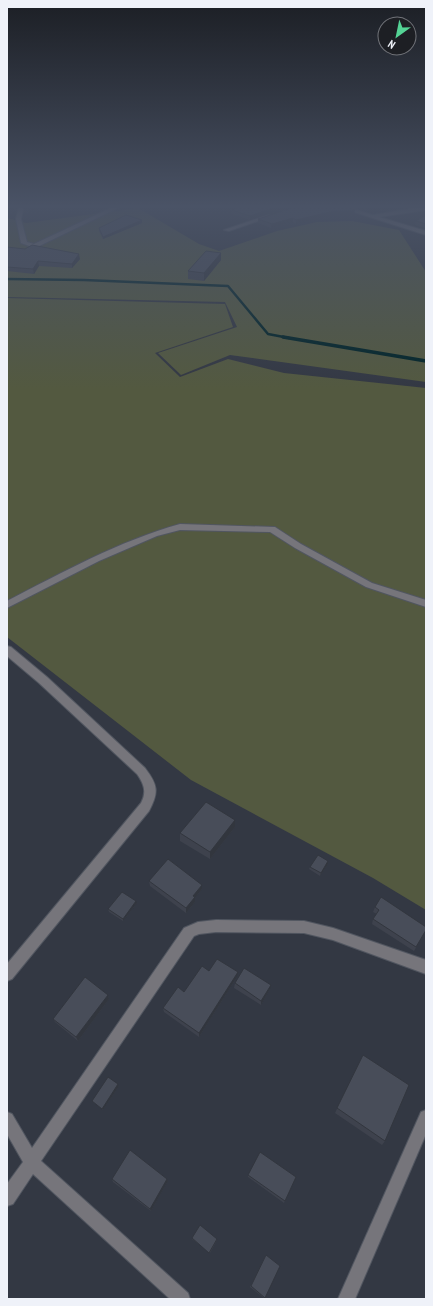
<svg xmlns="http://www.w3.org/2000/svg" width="433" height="1306" font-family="'PT Sans Narrow',sans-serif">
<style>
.green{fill:#535940}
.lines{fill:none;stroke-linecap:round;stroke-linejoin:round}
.stream-far1{stroke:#002428;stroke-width:2.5}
.stream{stroke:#002428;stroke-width:3.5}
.minor-casing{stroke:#515660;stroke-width:2}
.minor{fill:#76757b;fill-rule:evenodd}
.wall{fill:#3e424d}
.shaded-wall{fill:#32363e}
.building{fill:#484d59;stroke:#32363e}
</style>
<rect width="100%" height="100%" fill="#333843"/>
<g class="green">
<polygon points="138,208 199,244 219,251 277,231 317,222 352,221 399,230 426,272 426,382 230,355 181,375 158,353 237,327 225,302 7,297 7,218 26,223"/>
<polygon points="7,298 225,304 233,327 155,353 180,377 228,359 284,373 426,388 426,910 373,878 191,780 7,637"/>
</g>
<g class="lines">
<polyline class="stream-far1" points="7,279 84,280 228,286 268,334 289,338"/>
<polyline class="stream" points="283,337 426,361"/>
<defs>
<g id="minor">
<polygon points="19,206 24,206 21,219 27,242 34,244 115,206 122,206 35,248 21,243 16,219"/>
<polygon points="335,206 344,206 373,215 426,206 426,210 379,217 426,231 426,235"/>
<polygon points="268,215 273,216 229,231 224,230"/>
<path d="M180,524L275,527L301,544L372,583L426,600V607L366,587L295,548L270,532L180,530L157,536L99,561L7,608V601C63,572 119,541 180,524Z"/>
<path d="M7,646L11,647L47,677L145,768C158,785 159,792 149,811L12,979L7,981V964L141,803C147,792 144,784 137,774L39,683L7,656Z"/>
<polygon points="216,920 304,921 333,928 426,960 426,974 333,940 304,933 216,932 199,934 194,936 41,1161 188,1293 190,1299 170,1299 33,1174 13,1204 7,1206 7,1184 23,1162 7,1134 7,1112 12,1114 32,1148 184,928 198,922"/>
<polygon points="426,1110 426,1134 355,1299 338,1299 421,1112"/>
</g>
</defs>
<use href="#minor" class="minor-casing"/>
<use href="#minor" class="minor"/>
</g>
<g class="wall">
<polygon points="7,206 18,206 17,210 7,208"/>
<polygon points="24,206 42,206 29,213 24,212"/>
<polygon points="239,206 292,206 250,220 232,214 232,210"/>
<polygon points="350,206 376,206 377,207 377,211 368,212"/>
<polygon points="354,214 329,216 296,224 293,222 271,228 258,223 258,219"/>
<polygon points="426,215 426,228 415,225 416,221"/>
<polygon points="142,220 142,223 103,239 99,231 99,228"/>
<polygon points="7,247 80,259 72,268 39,266 34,274 7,271"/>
<polygon points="221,253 221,260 204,281 188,279 188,271"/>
<polygon points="235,827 210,859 180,841 180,833"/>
<polygon points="328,861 328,864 320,876 309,869 310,867"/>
<polygon points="149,881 202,885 202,889 195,898 195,902 186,913 150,886"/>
<polygon points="137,903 123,921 109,912 108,909"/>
<polygon points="375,907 425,932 414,951 372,924 373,919 377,914 373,912"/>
<polygon points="209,971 237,977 199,1037 164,1012 163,1008"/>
<polygon points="235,983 270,989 261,1005 234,988"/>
<polygon points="108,995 109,999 78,1041 55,1022 53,1019"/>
<polygon points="363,1055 385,1141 382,1145 335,1113"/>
<polygon points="118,1084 119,1086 103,1110 93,1102 92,1101"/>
<polygon points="248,1175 296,1177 284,1203 248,1177"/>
<polygon points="112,1179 167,1179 168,1181 151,1211 113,1182"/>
<polygon points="192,1238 217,1240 210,1253 192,1239"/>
<polygon points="266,1255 280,1266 264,1298 250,1287"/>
</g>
<g class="shaded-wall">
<polygon points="33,206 42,206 29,213 28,209"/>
<polygon points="279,206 292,206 250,220 250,216"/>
<polygon points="377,207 377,211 368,212 369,208"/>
<polygon points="355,210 354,214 329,216 296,224 296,220 330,212"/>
<polygon points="293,218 293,222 271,228 272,224"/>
<polygon points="142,220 142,223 103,239 103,237"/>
<polygon points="221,253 221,260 204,281 204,273"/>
<polygon points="79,254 80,259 72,268 72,264"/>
<polygon points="38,261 39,266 34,274 33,269"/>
<polygon points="235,820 235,827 210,859 210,852"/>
<polygon points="328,861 328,864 320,876 321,873"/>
<polygon points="202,885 202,889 195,898 195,902 186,913 186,908 193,896"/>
<polygon points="136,901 137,903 123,921 123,919"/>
<polygon points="238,972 237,977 199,1037 199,1033"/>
<polygon points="271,985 270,989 261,1005 261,1001"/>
<polygon points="108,995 109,999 78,1041 76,1037"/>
<polygon points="118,1084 119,1086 103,1110 102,1109"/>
<polygon points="167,1179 168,1181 151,1211 150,1209"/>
</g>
<g class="building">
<polygon points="24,206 33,206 28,209 23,208"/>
<polygon points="239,206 279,206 250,216 232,210"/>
<polygon points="298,206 345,206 355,210 330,212 296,220 293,218 272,224 258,219"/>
<polygon points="364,206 376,206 377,207 369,208"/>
<polygon points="126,215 142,220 103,237 99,228"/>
<polygon points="426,215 426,224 416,221"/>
<polygon points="32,245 79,254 72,264 38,261 33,269 7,267 7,247 25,249"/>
<polygon points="206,251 221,253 204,273 188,271"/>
<polygon points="206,802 235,820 210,852 180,833"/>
<polygon points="318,855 328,861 321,873 310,867"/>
<polygon points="168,859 202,885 193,896 195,897 186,908 149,881"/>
<polygon points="122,892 136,901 123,919 108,909"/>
<polygon points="381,897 426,927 426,930 416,947 373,919 379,910 375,907"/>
<polygon points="217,959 238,972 199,1033 163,1008 178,987 184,992 202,966 209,971"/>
<polygon points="244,968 271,985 261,1001 235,983"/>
<polygon points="85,977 108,995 76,1037 53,1019"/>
<polygon points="363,1055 409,1085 385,1141 337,1108"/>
<polygon points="108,1077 118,1084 102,1109 92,1101"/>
<polygon points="130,1150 167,1179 150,1209 112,1179"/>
<polygon points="260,1152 296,1177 285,1201 248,1175"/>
<polygon points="200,1225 217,1239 209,1253 192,1238"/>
<polygon points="266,1255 280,1266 265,1298 251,1286"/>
</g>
<linearGradient id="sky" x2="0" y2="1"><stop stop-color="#1c1f25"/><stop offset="0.53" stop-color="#4a5366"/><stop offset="1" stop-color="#4a5366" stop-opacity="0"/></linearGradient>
<rect width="433" height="389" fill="url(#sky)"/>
<rect width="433" height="1306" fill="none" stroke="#eff2f9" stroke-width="16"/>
<g transform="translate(397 36) rotate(213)"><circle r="19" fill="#1d1f24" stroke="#717379"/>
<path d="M0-3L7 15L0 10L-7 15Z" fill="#54d395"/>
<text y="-6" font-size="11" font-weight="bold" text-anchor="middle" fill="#eff2f9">N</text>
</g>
</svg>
